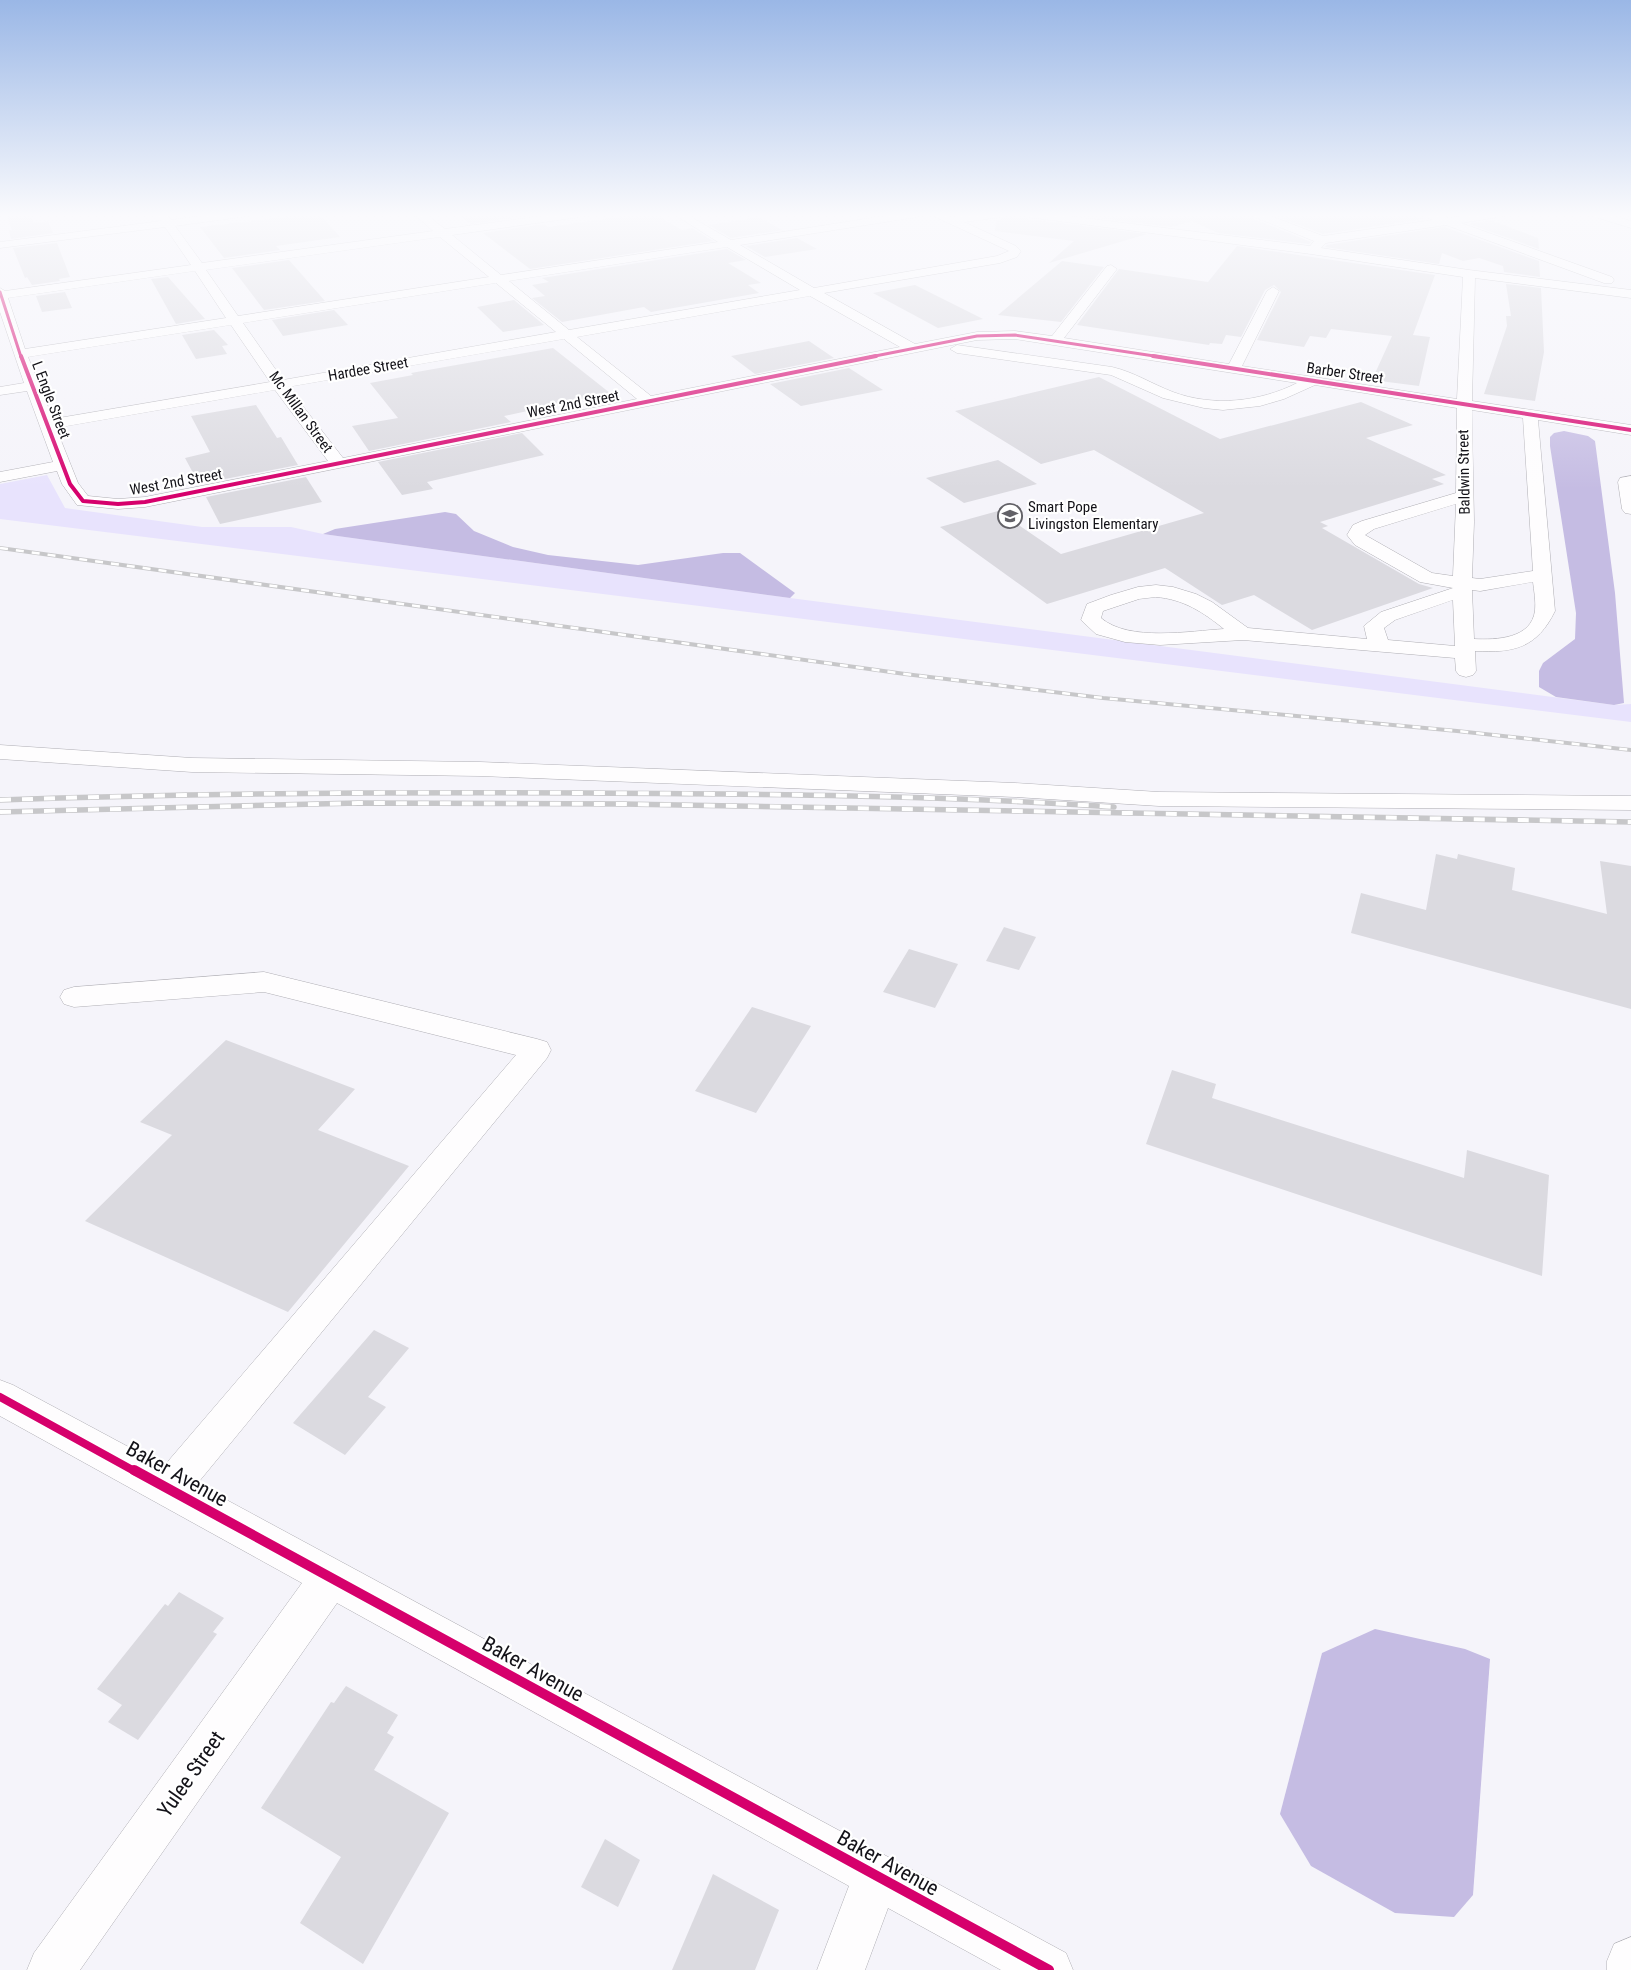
<svg xmlns="http://www.w3.org/2000/svg" width="1631" height="1970" font-family="'Roboto Condensed',sans-serif">
<style>
.green{fill:#e8e3fd}
.water{fill:#c5bce3}
.building{fill:#dbdae0}
.lines{fill:none;stroke-linecap:round;stroke-linejoin:round}
.minor-casing{stroke:#afaeb4;stroke-width:1}
.minor{fill:#fefdfe;fill-rule:evenodd}
.rail-far1-casing{stroke:#c7c7c9;stroke-width:4}
.rail-casing{stroke:#c7c7c9;stroke-width:5.5}
.rail-far1{stroke:#fff;stroke-width:2.5;stroke-dasharray:8;stroke-linecap:butt}
.rail{stroke:#fff;stroke-width:4;stroke-dasharray:11;stroke-linecap:butt}
.cycleway-far3-casing{stroke:#fff;stroke-width:4.5}
.cycleway-far2-casing{stroke:#fff;stroke-width:5.5}
.cycleway-far1-casing{stroke:#fff;stroke-width:11}
.cycleway-casing{stroke:#fff;stroke-width:13}
.cycleway-far3{stroke:#d6006c;stroke-width:3}
.cycleway-far2{stroke:#d6006c;stroke-width:4}
.cycleway-far1{stroke:#d6006c;stroke-width:8}
.cycleway{stroke:#d6006c;stroke-width:10}
.labels{text-anchor:middle;stroke-width:4.5;stroke-linejoin:round;paint-order:stroke}
.far-street-label{font-size:15px;fill:#131218;stroke:#fff}
.far-poi-label{font-size:15px;fill:#131218;stroke:#fff;text-anchor:start}
.near-street-label{font-size:21px;fill:#131218;stroke:#fff}
</style>
<rect width="100%" height="100%" fill="#f5f4fa"/>
<polygon class="green" points="47,475 65,508 202,527 291,527 323,534 790,598 1614,705 1631,704 1631,722 0,519 0,484"/>
<g class="water">
<polygon points="1564,431 1588,436 1595,441 1615,593 1624,703 1614,705 1556,697 1539,687 1539,671 1543,663 1575,639 1576,613 1550,446 1550,437 1554,433"/>
<polygon points="445,512 456,514 474,531 513,547 548,555 638,565 723,553 740,553 795,593 790,598 323,534 335,529"/>
<polygon points="1375,1629 1465,1649 1490,1659 1473,1895 1454,1917 1395,1913 1311,1866 1280,1814 1322,1653"/>
</g>
<g class="building">
<polygon points="11,213 29,213 34,223 48,221 53,233 11,239 9,230 12,230 6,215"/>
<polygon points="319,213 340,237 276,246 280,250 224,258 200,227"/>
<polygon points="456,213 530,213 533,215 471,224"/>
<polygon points="647,213 653,213 682,230 692,228 713,241 530,269 483,233 545,224 548,227"/>
<polygon points="1057,213 1247,213 1249,217 1311,242 1309,244 1218,233 1192,221 1172,227"/>
<polygon points="1268,213 1406,213 1424,219 1323,234"/>
<polygon points="1015,216 1020,218 1147,234 1049,263 1074,241 995,231 996,220"/>
<polygon points="759,217 782,230 731,238 709,225"/>
<polygon points="1491,220 1538,238 1539,249 1469,224"/>
<polygon points="1444,227 1539,261 1540,277 1504,272 1503,266 1479,258 1463,261 1442,253 1439,264 1325,247 1327,245"/>
<polygon points="797,238 817,249 765,257 746,246"/>
<polygon points="57,243 70,277 59,279 60,281 32,285 27,277 25,278 13,248"/>
<polygon points="1237,246 1435,275 1413,335 1430,337 1419,386 1372,380 1392,336 1331,329 1326,338 1310,336 1304,347 1257,340 1281,292 1274,285 1265,290 1241,337 1226,335 1222,344 1210,343 1209,345 1077,325 1119,269 1208,282"/>
<polygon points="727,249 746,260 728,263 761,283 748,285 759,293 651,312 644,307 562,322 532,298 545,296 532,285 549,282 542,278"/>
<polygon points="289,260 325,301 264,310 232,268"/>
<polygon points="1062,261 1104,267 1061,322 998,315"/>
<polygon points="168,277 205,319 176,324 151,279"/>
<polygon points="1506,284 1541,288 1544,352 1535,401 1484,394 1507,326 1506,316 1511,316"/>
<polygon points="915,285 983,319 938,328 873,293"/>
<polygon points="65,292 72,308 42,312 36,296"/>
<polygon points="514,300 544,325 503,332 477,307"/>
<polygon points="334,310 348,325 283,336 272,320"/>
<polygon points="214,330 228,345 222,346 227,354 196,359 182,335"/>
<polygon points="809,341 834,358 755,374 731,356"/>
<polygon points="553,348 610,393 504,416 511,422 369,451 352,426 398,418 370,383 413,375 411,373"/>
<polygon points="849,368 883,390 801,406 770,384"/>
<polygon points="1099,377 1220,439 1361,402 1413,425 1366,438 1446,475 1432,479 1444,484 1320,522 1328,526 1322,528 1419,584 1433,588 1312,630 1254,595 1222,605 1165,568 1047,604 940,527 998,511 1061,554 1204,513 1094,450 1041,464 955,411"/>
<polygon points="256,405 277,438 281,437 298,465 199,484 185,458 210,452 191,416"/>
<polygon points="522,433 544,455 427,482 433,489 402,495 378,462"/>
<polygon points="998,460 1037,484 964,503 926,478"/>
<polygon points="306,477 322,502 220,524 206,497"/>
<polygon points="1436,854 1457,859 1458,854 1515,868 1512,890 1607,914 1600,861 1631,866 1631,1009 1351,933 1361,893 1426,910"/>
<polygon points="1004,927 1036,937 1019,970 986,961"/>
<polygon points="909,949 958,964 935,1008 883,992"/>
<polygon points="752,1007 811,1026 756,1113 695,1091"/>
<polygon points="226,1040 355,1089 318,1130 409,1166 288,1312 85,1221 172,1135 140,1122"/>
<polygon points="1172,1070 1216,1084 1212,1098 1464,1178 1467,1150 1549,1175 1542,1276 1146,1144"/>
<polygon points="374,1330 409,1348 368,1397 386,1407 345,1455 293,1423"/>
<polygon points="179,1592 224,1618 213,1632 217,1634 138,1740 108,1722 122,1705 97,1689 165,1604 168,1606"/>
<polygon points="346,1686 398,1715 387,1733 394,1737 374,1770 449,1813 363,1964 300,1923 341,1857 261,1808 331,1702 334,1703"/>
<polygon points="605,1839 640,1860 618,1907 581,1887"/>
<polygon points="713,1874 779,1910 755,1970 672,1970"/>
</g>
<g class="lines">
<defs>
<g id="minor">
<path d="M156,213H166L171,220L224,213H253L248,216L175,226L202,263L433,231L413,213H424L445,229L565,213H592L587,216L452,235L501,275L718,242L672,213H684L731,240L903,213H928L923,216L740,245L814,288L997,256L1009,251L931,215L930,213H943L952,217L985,213H1044L1310,246L1314,241L1250,215L1249,213H1263L1323,236L1433,220L1420,215L1419,213H1434L1448,218L1484,213H1510L1505,216L1461,223L1612,277L1614,280L1612,283H1604L1446,225L1326,243L1321,248L1469,270L1631,290V298L1475,278L1472,401L1631,425V435L1538,420L1555,611C1537,648 1514,653 1475,651L1476,671L1473,675L1466,677L1459,675L1456,671L1455,658L1243,640L1160,645L1125,642L1096,634L1081,620L1087,604L1111,595L1138,587L1156,585L1173,587L1196,594L1212,602L1248,628L1367,639L1364,626L1381,612L1453,588L1420,582L1355,545L1347,535L1353,525L1362,521L1456,493L1457,408L1315,385L1284,399L1260,406L1223,410L1204,408L1163,398L1111,375L957,353L950,349L957,345L1112,367C1134,372 1152,384 1173,392C1213,407 1260,402 1297,383L1015,339L977,340L145,507L118,509L77,505L62,484L57,471L0,482V472L53,462L27,391L0,395V387L24,383L0,312V288L5,291L191,265L165,227L0,248V242L161,221ZM1015,214L1020,216L1311,254L1463,277L1457,399L1242,366L1279,291L1273,287L1267,291L1229,364L1064,338L1117,269L1111,265L1107,266L1052,336L1015,331L977,332L915,344L824,293L1000,263L1017,257L1021,251L1016,246L964,222L1010,216ZM440,237L489,277L238,316L206,270ZM727,247L800,290L569,330L509,281ZM195,271L226,318L25,349L8,298ZM496,283L556,332L283,380L243,323ZM810,296L900,347L651,396L577,337ZM231,325L270,382L53,419L28,357ZM564,339L637,399L343,458L288,387ZM275,390L328,461L145,497L118,499L88,496L78,483L56,428ZM1472,410L1523,418L1533,571L1480,579L1472,578L1474,522ZM1456,504L1453,576L1432,573L1365,535L1374,529ZM1533,582C1534,591 1536,601 1535,610C1532,639 1496,640 1474,639L1472,590L1480,591ZM1156,597C1183,599 1203,612 1224,629C1190,631 1129,642 1101,618L1103,611L1139,599ZM1453,600L1455,646L1388,640L1384,628L1395,620Z"/>
<polygon points="1588,213 1604,213 1631,221 1631,228 1589,215"/>
<polygon points="1631,476 1631,514 1625,513 1622,509 1618,482 1620,478"/>
<polygon points="0,745 192,758 480,762 1015,783 1159,792 1631,796 1631,810 1159,806 1015,797 480,776 192,772 0,759"/>
<polygon points="264,972 537,1039 547,1042 551,1050 547,1058 197,1484 1066,1953 1073,1970 1001,1970 888,1908 865,1970 817,1970 849,1886 337,1603 80,1970 27,1970 34,1953 302,1583 0,1416 0,1380 13,1385 164,1466 516,1055 264,992 74,1007 64,1004 60,997 64,990 74,987"/>
<polygon points="1631,1937 1631,1970 1607,1970 1607,1961 1614,1944"/>
</g>
</defs>
<use href="#minor" class="minor-casing"/>
<use href="#minor" class="minor"/>
<defs>
<polyline id="rail-far1" points="0,548 905,674 1103,698 1457,731 1631,750"/>
<g id="rail">
<path d="M0,800C196,793 392,792 588,793C763,794 939,795 1114,807"/>
<polyline points="0,812 358,803 623,804 1631,822"/>
</g>
</defs>
<use href="#rail-far1" class="rail-far1-casing"/>
<use href="#rail" class="rail-casing"/>
<use href="#rail-far1" class="rail-far1"/>
<use href="#rail" class="rail"/>
<defs>
<g id="cycleway-far3">
<polyline points="0,292 21,357"/>
<polyline points="870,357 977,336 1015,335 1161,357"/>
</g>
<g id="cycleway-far2">
<polyline points="21,356 70,484 83,501 118,504 145,502 876,356"/>
<polyline points="1153,356 1631,430"/>
</g>
<polyline id="cycleway-far1" points="0,1397 136,1472"/>
<polyline id="cycleway" points="134,1470 1049,1970"/>
</defs>
<use href="#cycleway-far3" class="cycleway-far3-casing"/>
<use href="#cycleway-far2" class="cycleway-far2-casing"/>
<use href="#cycleway-far1" class="cycleway-far1-casing"/>
<use href="#cycleway" class="cycleway-casing"/>
<use href="#cycleway-far3" class="cycleway-far3"/>
<use href="#cycleway-far2" class="cycleway-far2"/>
<use href="#cycleway-far1" class="cycleway-far1"/>
<use href="#cycleway" class="cycleway"/>
</g>
<linearGradient id="sky" x2="0" y2="1"><stop stop-color="#9ab7e6"/><stop offset="0.44" stop-color="#fafafd"/><stop offset="1" stop-color="#fafafd" stop-opacity="0"/></linearGradient>
<rect width="1631" height="489" fill="url(#sky)"/>
<defs>
<symbol id="school-ring" viewBox="-11 -11 22 22"><circle r="9.5" fill="#fff" stroke="#626167" stroke-width="1.5"/><path d="M0-5L7-2L0 1L-7-2ZM-4 1L0 2.5L4 1V4Q0 6-4 4Z" fill="#626167"/></symbol>
</defs>
<g fill-rule="evenodd">
<use href="#school-ring" x="996" y="502" width="28" height="28"/>
</g>
<g class="labels">
<g class="far-street-label">
<text transform="translate(368 369) rotate(-10)" y="5">Hardee Street</text>
<text transform="translate(1345 373) rotate(8)" y="5">Barber Street</text>
<text transform="translate(51 400) rotate(69)" y="5">L Engle Street</text>
<text transform="translate(573 404) rotate(-11)" y="5">West 2nd Street</text>
<text transform="translate(301 412) rotate(54)" y="5">Mc Millan Street</text>
<text transform="translate(1464 472) rotate(-91)" y="5">Baldwin Street</text>
<text transform="translate(176 482) rotate(-10)" y="5">West 2nd Street</text>
</g>
<g class="far-poi-label">
<text x="1028" y="512">Smart Pope<tspan x="1028" dy="17">Livingston Elementary</tspan></text>
</g>
<g class="near-street-label">
<text transform="translate(177 1474) rotate(29)" y="7">Baker Avenue</text>
<text transform="translate(533 1669) rotate(29)" y="7">Baker Avenue</text>
<text transform="translate(191 1774) rotate(-55)" y="7">Yulee Street</text>
<text transform="translate(888 1863) rotate(29)" y="7">Baker Avenue</text>
</g>
</g>
</svg>
